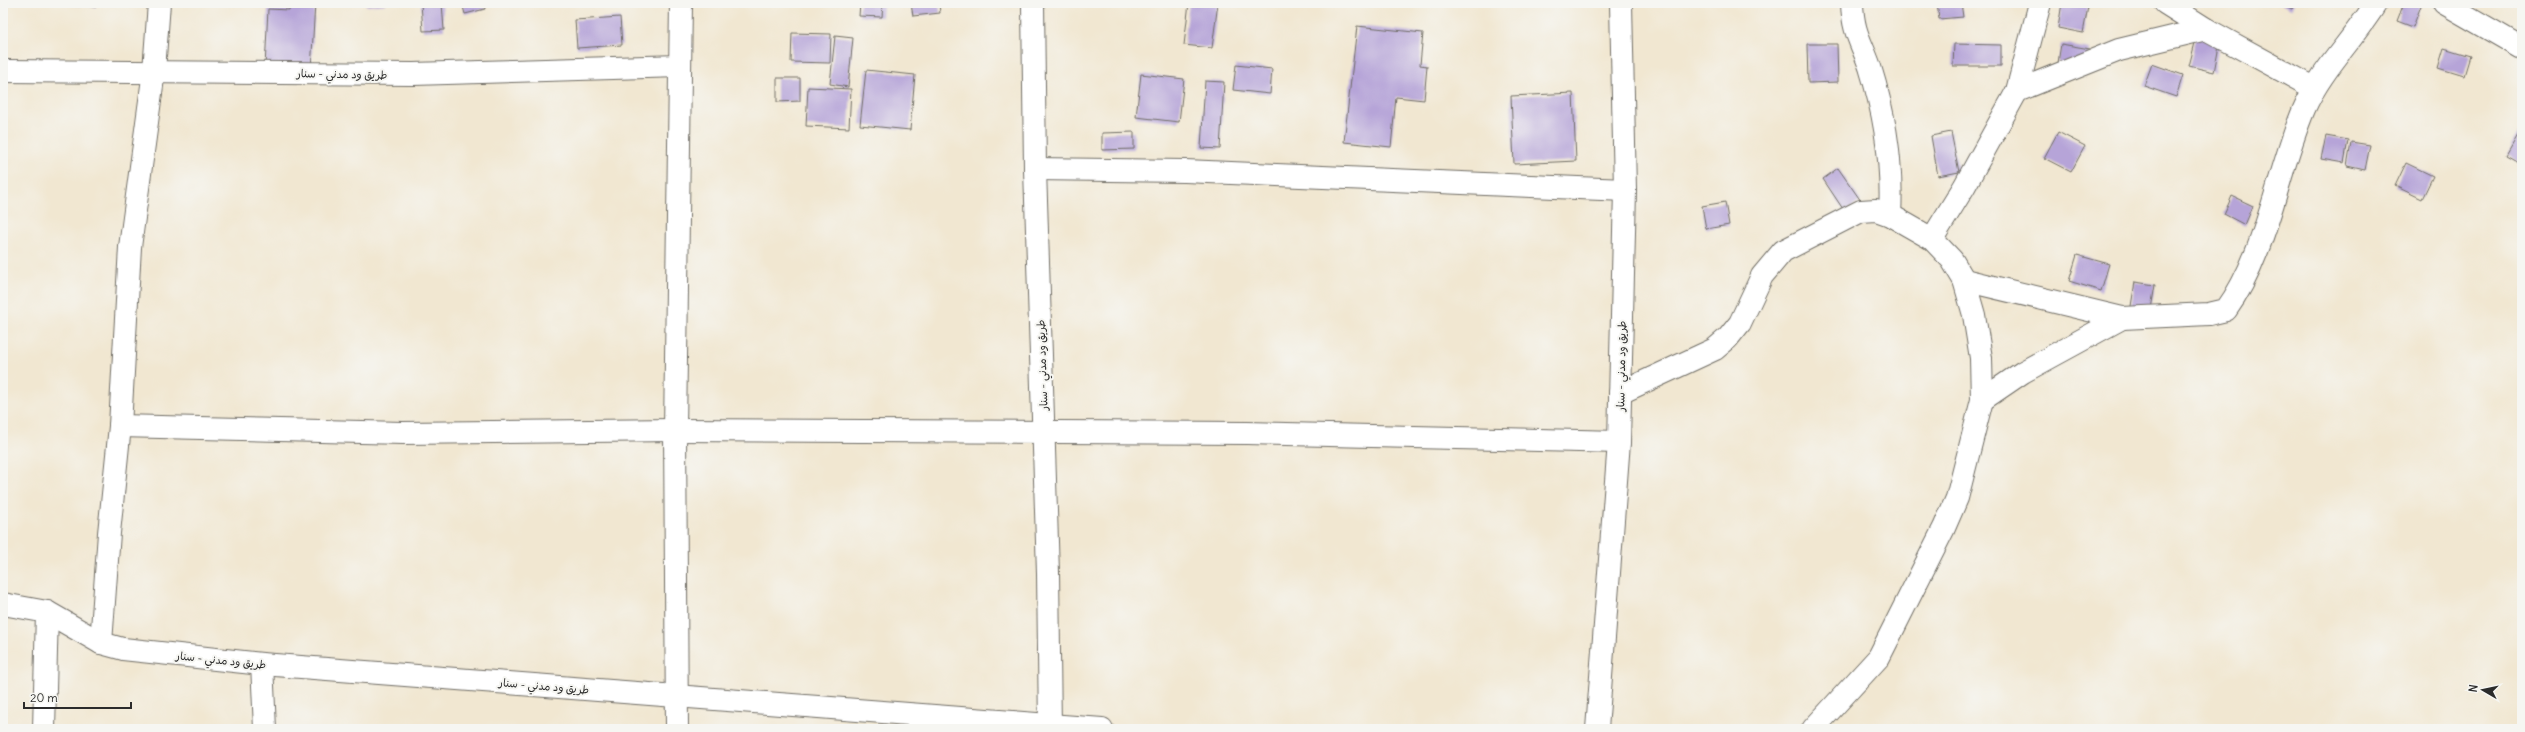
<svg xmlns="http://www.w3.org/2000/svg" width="2525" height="732" font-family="Delius,'Playpen Sans Arabic',sans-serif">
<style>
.building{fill:#b6a4d8}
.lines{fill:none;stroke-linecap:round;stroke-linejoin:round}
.minor-casing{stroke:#706d65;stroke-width:24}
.minor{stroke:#fff;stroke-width:22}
.labels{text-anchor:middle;stroke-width:4;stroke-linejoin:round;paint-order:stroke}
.street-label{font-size:11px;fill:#2b2b2b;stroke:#f6f6f2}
</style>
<rect width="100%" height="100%" fill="#f6f6f2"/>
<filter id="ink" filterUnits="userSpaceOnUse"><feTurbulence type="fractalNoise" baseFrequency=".025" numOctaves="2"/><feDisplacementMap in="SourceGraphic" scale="8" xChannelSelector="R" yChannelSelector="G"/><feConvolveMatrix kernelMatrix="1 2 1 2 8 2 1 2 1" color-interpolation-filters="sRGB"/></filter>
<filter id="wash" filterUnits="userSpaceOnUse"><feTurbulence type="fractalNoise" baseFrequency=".012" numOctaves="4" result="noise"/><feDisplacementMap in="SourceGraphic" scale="16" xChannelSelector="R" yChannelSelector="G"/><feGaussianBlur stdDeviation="0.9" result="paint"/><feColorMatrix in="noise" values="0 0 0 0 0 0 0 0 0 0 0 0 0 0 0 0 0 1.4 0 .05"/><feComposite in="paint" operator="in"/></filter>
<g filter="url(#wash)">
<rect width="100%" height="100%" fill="#f1e7d1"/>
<g id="blocks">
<g class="building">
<polygon points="70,3 96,3 96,7 70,5"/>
<polygon points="290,3 315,3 311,70 265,67 268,9 289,10"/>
<polygon points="366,3 386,3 386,4 367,6"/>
<polygon points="421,3 442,3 444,30 423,31"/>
<polygon points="462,3 484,3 485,9 465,14"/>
<polygon points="860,3 883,3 882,17 859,16"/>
<polygon points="911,3 939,3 940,13 913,16"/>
<polygon points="1189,3 1218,3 1212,48 1184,45"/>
<polygon points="1937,3 1961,3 1963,17 1939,19"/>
<polygon points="2062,3 2088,7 2083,33 2058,28"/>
<polygon points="2280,3 2294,3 2292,9"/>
<polygon points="2404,3 2422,3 2413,27 2397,21"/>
<polygon points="620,17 622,45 577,48 575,20"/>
<polygon points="1357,26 1423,33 1420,65 1427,66 1424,100 1396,97 1391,147 1344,142"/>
<polygon points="792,33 831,34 830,63 791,62"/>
<polygon points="2197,35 2220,41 2214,72 2189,66"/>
<polygon points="835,36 853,38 848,87 830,84"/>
<polygon points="1807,44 1837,44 1838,82 1808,83"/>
<polygon points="1954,44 2001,45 2001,66 1953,66"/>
<polygon points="2061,44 2090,49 2087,68 2058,63"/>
<polygon points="2444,48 2470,56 2464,76 2438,68"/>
<polygon points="2152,64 2183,75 2176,97 2144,86"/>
<polygon points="1236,65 1272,69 1270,94 1233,90"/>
<polygon points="866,70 915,75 910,130 860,125"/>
<polygon points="1141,74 1184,79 1179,122 1136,117"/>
<polygon points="777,78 800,78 800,101 777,102"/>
<polygon points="1205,81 1224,82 1220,149 1201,148"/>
<polygon points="808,87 851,89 849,128 806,126"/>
<polygon points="1573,93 1576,161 1514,164 1511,96"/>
<polygon points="2522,127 2522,164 2506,155"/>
<polygon points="1134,132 1134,149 1102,150 1102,133"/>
<polygon points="1951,132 1959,172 1938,176 1931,136"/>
<polygon points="2058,132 2085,146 2071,172 2044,158"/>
<polygon points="2326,136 2348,140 2344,163 2321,159"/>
<polygon points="2351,142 2370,145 2365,170 2347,166"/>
<polygon points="2406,163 2433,176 2422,199 2395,186"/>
<polygon points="1838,168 1861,201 1845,212 1823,179"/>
<polygon points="2232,196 2253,206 2245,225 2224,214"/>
<polygon points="1725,202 1729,225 1706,229 1702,206"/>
<polygon points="2077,255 2109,264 2101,291 2069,281"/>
<polygon points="2135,282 2155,285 2150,315 2130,312"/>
</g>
</g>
</g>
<g filter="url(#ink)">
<use href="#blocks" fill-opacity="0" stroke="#706d65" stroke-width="1"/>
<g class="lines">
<defs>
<g id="minor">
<polyline points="1033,3 1035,169 1048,573 1050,729"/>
<path d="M1852,3C1853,33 1861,41 1870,67C1885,115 1893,164 1890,215"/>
<polyline points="2165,3 2206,29 2314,88"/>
<polyline points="2444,3 2522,48"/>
<polyline points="3,71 413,74 680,66"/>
<polyline points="2017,91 2119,50 2206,29"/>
<polyline points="1035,169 1185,171 1625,190"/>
<polyline points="1932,239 1964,187 2017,91 2040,3"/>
<path d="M1964,280L2122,318L2209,314L2226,310C2267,254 2277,172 2304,109C2321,70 2354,39 2376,3"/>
<polyline points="1620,393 1715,349 1728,338 1740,323 1762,276 1783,251 1861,211 1876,210 1890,215 1932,239 1952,260 1964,280 1974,315 1981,358 1982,400 1957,498 1944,528 1879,657 1813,729"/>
<polyline points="1982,400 2023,372 2122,318"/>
<polyline points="120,426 403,433 675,430 1247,433 1619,442"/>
<polyline points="3,604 47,612 101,643 123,649 262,664 1102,729"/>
<polyline points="101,643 109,533 120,426 130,247 154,71 159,3"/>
<polyline points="262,664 265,729"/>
<polyline points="44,729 47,612"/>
<polyline points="677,729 675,430 681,3"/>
<polyline points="1597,729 1619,442 1625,190 1621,3"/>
</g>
</defs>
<use href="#minor" class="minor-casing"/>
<use href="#minor" class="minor"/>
</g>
</g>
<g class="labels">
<g class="street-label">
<text transform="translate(342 74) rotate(1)" y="4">طريق ود مدني - سنار</text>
<text transform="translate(1042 365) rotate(-92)" y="4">طريق ود مدني - سنار</text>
<text transform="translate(1621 366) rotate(-89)" y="4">طريق ود مدني - سنار</text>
<text transform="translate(221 660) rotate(6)" y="4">طريق ود مدني - سنار</text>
<text transform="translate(544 686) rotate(5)" y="4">طريق ود مدني - سنار</text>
</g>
</g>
<rect width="2525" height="732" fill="none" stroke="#f6f6f2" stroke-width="16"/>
<g transform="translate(2483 690) rotate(279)" stroke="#f6f6f2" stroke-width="3" paint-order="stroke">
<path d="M0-3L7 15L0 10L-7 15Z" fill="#2b2b2b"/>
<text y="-6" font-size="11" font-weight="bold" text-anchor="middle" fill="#2b2b2b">N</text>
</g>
<path d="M24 702v6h107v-6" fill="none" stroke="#2b2b2b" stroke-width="2"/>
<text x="30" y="702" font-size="12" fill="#2b2b2b" stroke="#f6f6f2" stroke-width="3" paint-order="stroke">20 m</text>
</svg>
